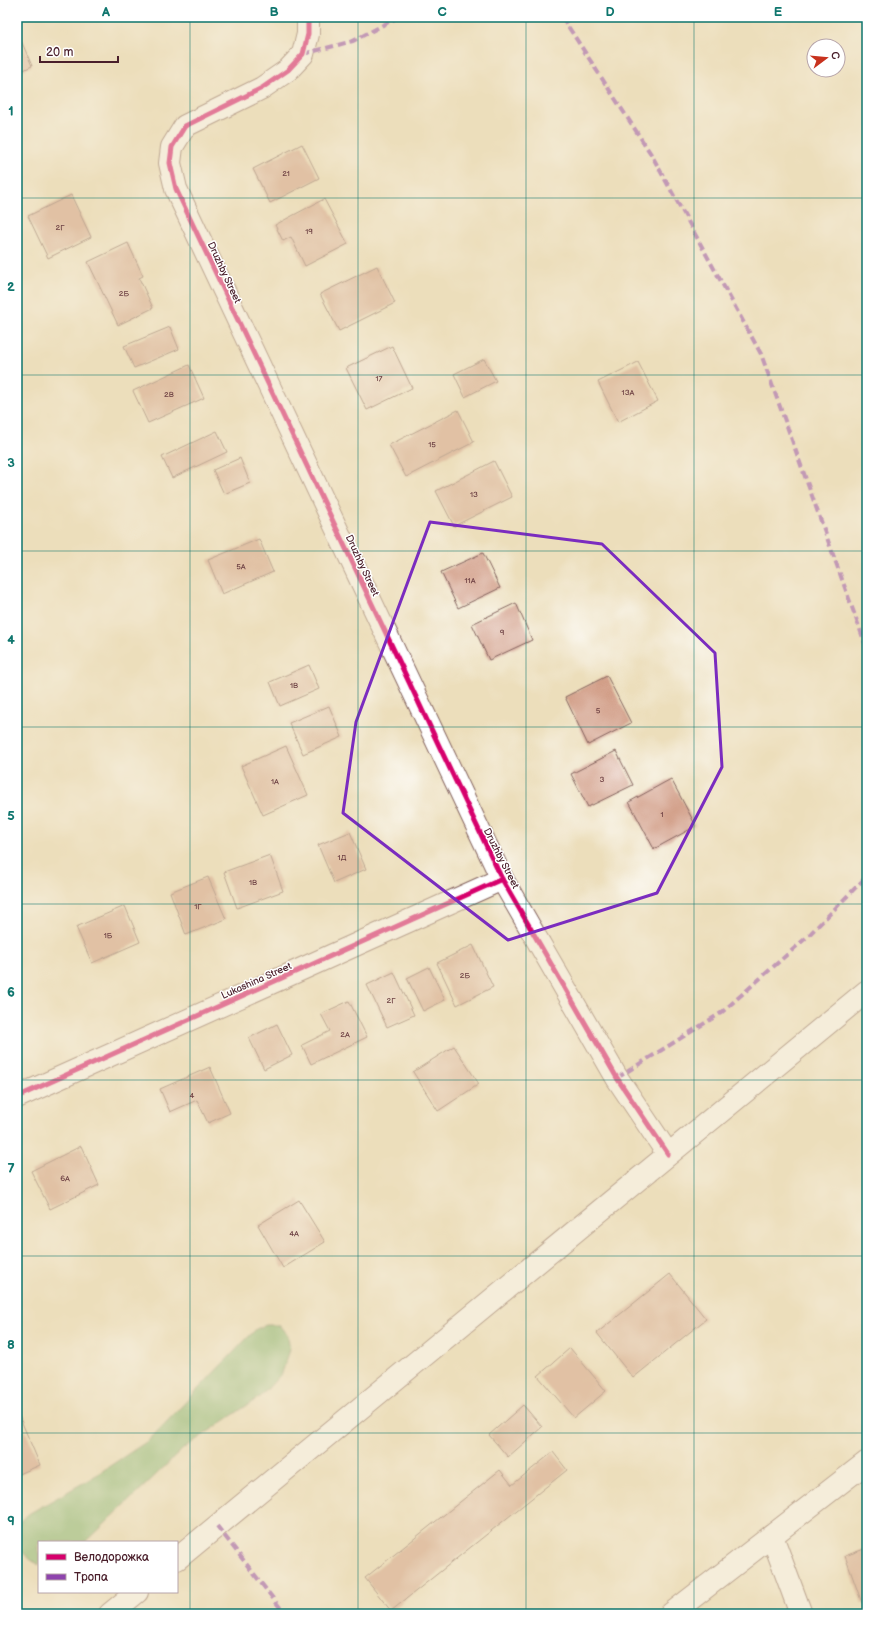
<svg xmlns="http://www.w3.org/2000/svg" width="884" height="1631" font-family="'Balsamiq Sans',sans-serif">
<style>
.forest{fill:#81b672;stroke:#666a4e}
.building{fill:#d29e87}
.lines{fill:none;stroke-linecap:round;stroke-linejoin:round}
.minor-casing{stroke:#83625d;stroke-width:24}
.primary-casing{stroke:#83625d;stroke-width:24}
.minor{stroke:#fff;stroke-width:22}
.primary{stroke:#fff;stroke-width:22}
.quiet{stroke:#8e44ad;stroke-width:4;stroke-dasharray:8 4;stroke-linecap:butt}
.cycleway-casing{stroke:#fff;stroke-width:8}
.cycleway{stroke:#d6006c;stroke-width:5}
.marked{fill:none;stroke:#7b2cbf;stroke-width:3;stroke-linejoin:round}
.grid{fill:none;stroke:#0f766e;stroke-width:1;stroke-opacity:0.55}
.labels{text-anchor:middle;stroke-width:3;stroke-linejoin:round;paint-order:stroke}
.number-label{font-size:8px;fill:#6c3f42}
.street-label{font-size:10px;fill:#4a1f2b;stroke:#fff}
.neatline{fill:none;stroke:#0f766e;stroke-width:1.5}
.grid-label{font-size:13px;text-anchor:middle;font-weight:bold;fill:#0f766e}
</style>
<rect width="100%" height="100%" fill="#fff"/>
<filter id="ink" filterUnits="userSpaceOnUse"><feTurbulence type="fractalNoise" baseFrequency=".025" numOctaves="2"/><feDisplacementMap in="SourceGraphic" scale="8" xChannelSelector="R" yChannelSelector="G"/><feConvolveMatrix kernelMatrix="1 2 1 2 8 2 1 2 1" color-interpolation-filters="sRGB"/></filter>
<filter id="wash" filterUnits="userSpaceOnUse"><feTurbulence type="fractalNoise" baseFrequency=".012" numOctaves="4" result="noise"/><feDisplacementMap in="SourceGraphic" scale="16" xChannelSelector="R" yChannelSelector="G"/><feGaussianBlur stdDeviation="0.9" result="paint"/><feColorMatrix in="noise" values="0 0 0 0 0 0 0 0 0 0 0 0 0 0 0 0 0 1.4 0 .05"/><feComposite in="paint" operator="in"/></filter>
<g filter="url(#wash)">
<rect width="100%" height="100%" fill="#ecdebb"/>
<polygon class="forest" points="266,1325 279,1325 288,1336 290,1350 282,1373 261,1396 184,1448 86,1542 39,1542 39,1565 31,1560 20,1550 17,1530 20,1521 30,1513 90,1479 149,1440 256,1329"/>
<g id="blocks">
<g class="building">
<polygon points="17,31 32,66 17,73"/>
<polygon points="302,144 319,178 270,203 253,169"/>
<polygon points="71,195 91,237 48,258 28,216"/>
<polygon points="324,199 348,244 305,266 291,237 283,241 275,225"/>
<polygon points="128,243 143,276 139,278 153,308 118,325 88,262"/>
<polygon points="377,266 395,303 339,331 320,294"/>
<polygon points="170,327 179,349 134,368 124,346"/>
<polygon points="392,346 412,388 367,410 346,368"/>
<polygon points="484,359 496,381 465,397 454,374"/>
<polygon points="638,362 658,401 618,422 598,382"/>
<polygon points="189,365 204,398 148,423 133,391"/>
<polygon points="458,410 474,442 406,477 389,445"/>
<polygon points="217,431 227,452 172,478 162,457"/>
<polygon points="240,458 250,483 224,494 213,470"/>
<polygon points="494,461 512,497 454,526 436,491"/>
<polygon points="259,539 273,572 222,594 208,560"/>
<polygon points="483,553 500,588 458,608 441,572"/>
<polygon points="516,603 532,640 489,660 472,624"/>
<polygon points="309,665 319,689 280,706 270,682"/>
<polygon points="607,676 631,723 588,745 565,697"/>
<polygon points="329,706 342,737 303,754 289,723"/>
<polygon points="286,746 308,795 263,815 241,766"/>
<polygon points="616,751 633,785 588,807 571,774"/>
<polygon points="671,779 696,826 654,849 629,802"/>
<polygon points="350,832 366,869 334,883 318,845"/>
<polygon points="270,855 283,891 237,908 224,872"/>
<polygon points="208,877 226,919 186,935 170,892"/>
<polygon points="125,906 140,942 92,963 76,927"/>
<polygon points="473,945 493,987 457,1005 437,963"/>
<polygon points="429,967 445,1000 423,1011 407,978"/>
<polygon points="394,972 414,1015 387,1027 367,985"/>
<polygon points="349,1001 367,1037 311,1064 302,1045 330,1031 321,1014"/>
<polygon points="277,1024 292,1055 264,1069 249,1038"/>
<polygon points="454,1046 479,1084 438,1111 413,1072"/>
<polygon points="210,1067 230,1113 208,1123 197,1100 170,1112 160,1089"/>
<polygon points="81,1146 99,1185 50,1209 31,1171"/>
<polygon points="299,1200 325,1242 283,1268 258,1225"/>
<polygon points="670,1274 706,1319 633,1378 597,1333"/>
<polygon points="570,1348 606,1391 574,1418 538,1376"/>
<polygon points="523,1405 542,1427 508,1457 489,1435"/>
<polygon points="17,1411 40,1465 17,1475"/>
<polygon points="553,1452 567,1470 391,1611 365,1578 500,1470 512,1485"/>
<polygon points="867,1548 867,1602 862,1603 845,1556"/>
</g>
</g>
</g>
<g filter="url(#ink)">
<use href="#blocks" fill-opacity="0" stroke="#83625d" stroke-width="1"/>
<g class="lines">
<defs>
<g id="minor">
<polyline points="308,17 308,34 303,54 288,70 262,88 185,126 172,147 170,163 176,189 502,879 617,1078 668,1154"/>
<polyline points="17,1097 502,879"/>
<polyline points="772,1536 801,1614"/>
<polyline points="671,1614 867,1462"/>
</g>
<g id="primary">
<polyline points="177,1559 867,991"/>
<polyline points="110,1614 137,1592"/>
</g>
</defs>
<use href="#minor" class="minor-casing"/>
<use href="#primary" class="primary-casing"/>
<use href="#minor" class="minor"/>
<use href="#primary" class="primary"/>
<g class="quiet">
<polyline points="562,17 651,154 761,354 867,649"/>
<polyline points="303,54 353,41 398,17"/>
<polyline points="617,1078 721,1013 807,937 867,876"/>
<polyline points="217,1526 285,1614"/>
</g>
<defs>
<g id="cycleway">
<polyline points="308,17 308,34 303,54 288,70 262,88 185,126 172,147 170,163 176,189 502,879 617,1078 668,1154"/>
<polyline points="17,1097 502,879"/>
</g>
</defs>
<use href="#cycleway" class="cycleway-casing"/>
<use href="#cycleway" class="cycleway"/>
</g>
</g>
<path d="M0 0H884V1631H0ZM430,522L602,544L715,653L722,767L657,893L508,940L343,813L356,722Z" fill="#ecdebb" fill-opacity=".55" fill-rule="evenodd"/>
<path class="marked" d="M430,522L602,544L715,653L722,767L657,893L508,940L343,813L356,722Z"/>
<path class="grid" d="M190,17V1614M358,17V1614M526,17V1614M694,17V1614M17,198H867M17,375H867M17,551H867M17,727H867M17,904H867M17,1080H867M17,1256H867M17,1433H867"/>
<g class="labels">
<g class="number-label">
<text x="286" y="176">21</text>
<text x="60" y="230">2Г</text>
<text x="309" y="234">19</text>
<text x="124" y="296">2Б</text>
<text x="379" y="381">17</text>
<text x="628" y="395">13А</text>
<text x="169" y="397">2В</text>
<text x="432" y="447">15</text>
<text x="474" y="497">13</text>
<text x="241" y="569">5А</text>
<text x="470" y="583">11А</text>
<text x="502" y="635">9</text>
<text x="294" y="688">1В</text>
<text x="598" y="713">5</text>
<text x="602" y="782">3</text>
<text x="275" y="784">1А</text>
<text x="662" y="817">1</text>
<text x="342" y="860">1Д</text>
<text x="253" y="885">1В</text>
<text x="198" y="909">1Г</text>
<text x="108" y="938">1Б</text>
<text x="465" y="978">2Б</text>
<text x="391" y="1003">2Г</text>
<text x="345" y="1037">2А</text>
<text x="192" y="1098">4</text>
<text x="65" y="1181">6А</text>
<text x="294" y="1236">4А</text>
</g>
<g class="street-label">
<text transform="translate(225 272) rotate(65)" y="4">Druzhby Street</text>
<text transform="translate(363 565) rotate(65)" y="4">Druzhby Street</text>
<text transform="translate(502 858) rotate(63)" y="4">Druzhby Street</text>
<text transform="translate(256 980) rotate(-24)" y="4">Lukashina Street</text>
</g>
</g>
<rect width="884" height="1631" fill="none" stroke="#fff" stroke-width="44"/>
<rect x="38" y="1541" width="140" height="52" fill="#ffffff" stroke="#b7a5aa"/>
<rect x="46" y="1554" width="20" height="6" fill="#d6006c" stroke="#b7a5aa"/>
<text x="74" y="1561" font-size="12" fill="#4a1f2b">Велодорожка</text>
<rect x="46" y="1574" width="20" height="6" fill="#8e44ad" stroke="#b7a5aa"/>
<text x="74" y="1581" font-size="12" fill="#4a1f2b">Тропа</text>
<g transform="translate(826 58) rotate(74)"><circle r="19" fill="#ffffff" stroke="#b7a5aa"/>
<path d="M0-3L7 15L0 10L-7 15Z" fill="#c8321e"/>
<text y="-6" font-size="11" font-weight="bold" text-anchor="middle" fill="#4a1f2b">С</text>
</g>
<path d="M40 56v6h78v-6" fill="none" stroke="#4a1f2b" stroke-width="2"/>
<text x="46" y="56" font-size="12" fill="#4a1f2b" stroke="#ffffff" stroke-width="3" paint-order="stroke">20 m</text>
<rect x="22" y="22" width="840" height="1587" class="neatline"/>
<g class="grid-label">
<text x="106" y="16">A</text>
<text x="274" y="16">B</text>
<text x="442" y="16">C</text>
<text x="610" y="16">D</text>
<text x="778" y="16">E</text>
<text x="11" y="115">1</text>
<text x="11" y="291">2</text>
<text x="11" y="467">3</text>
<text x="11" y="644">4</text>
<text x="11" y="820">5</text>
<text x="11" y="996">6</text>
<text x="11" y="1173">7</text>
<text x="11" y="1349">8</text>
<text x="11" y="1525">9</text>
</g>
</svg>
